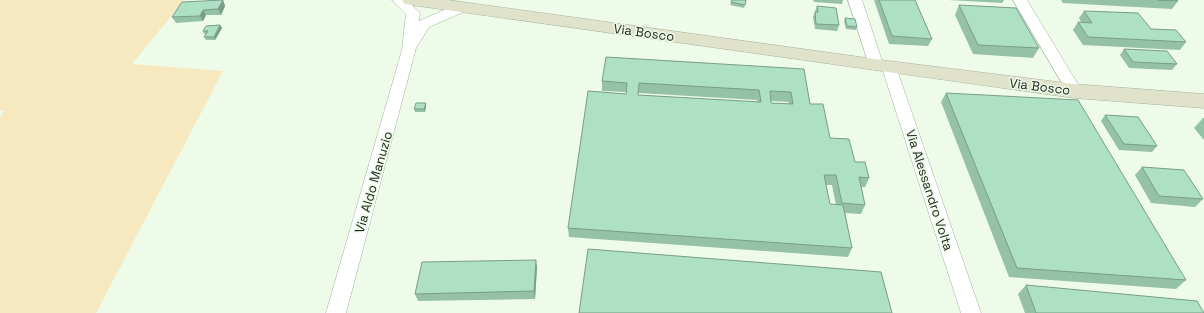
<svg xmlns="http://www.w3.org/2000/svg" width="1204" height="313" font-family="'Space Grotesk',sans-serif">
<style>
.green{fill:#f7e9bf}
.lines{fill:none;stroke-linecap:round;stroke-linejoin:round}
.street-casing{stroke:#a4b0a0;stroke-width:1}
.secondary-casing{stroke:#a4b0a0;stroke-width:1}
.street{fill:#fff;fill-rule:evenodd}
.secondary{fill:#e0e3c9;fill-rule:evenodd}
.wall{fill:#95c1a9;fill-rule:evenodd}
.shaded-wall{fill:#799d89}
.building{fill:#ade0c4;stroke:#799d89;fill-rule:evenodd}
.labels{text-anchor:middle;stroke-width:3;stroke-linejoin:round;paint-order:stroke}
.street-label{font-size:13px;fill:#21261f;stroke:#eefbe9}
</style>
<rect width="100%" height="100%" fill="#eefbe9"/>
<polygon class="green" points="0,0 184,0 132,64 223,71 96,313 0,313 0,117 4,111 0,110"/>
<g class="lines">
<defs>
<g id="street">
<polygon points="392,0 407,0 420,13 419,21 458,4 468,4 470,7 468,10 429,27 416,48 346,313 326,313 402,50 406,14"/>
<polygon points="848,0 862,0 883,64 889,62 894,64 896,67 981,313 961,313 882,68 876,70 871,68 869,65"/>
<polygon points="1013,0 1027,0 1082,91 1079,95 1074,96 1069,95"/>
</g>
<polygon id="secondary" points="402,0 448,0 889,61 1074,84 1204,94 1204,108 1074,98 411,5 405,4"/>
</defs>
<use href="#street" class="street-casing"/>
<use href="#secondary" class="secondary-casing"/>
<use href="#street" class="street"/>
<use href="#secondary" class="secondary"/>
</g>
<g class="wall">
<polygon points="223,0 225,6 221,15 206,15 203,21 176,23 172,17"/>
<polygon points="732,0 746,0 744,8 730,5"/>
<polygon points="813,0 843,0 842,4 814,2"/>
<polygon points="874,0 915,0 932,39 928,46 889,44"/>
<polygon points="948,0 1004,0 1002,3"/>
<polygon points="1061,0 1177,0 1178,1 1172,9 1063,3"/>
<polygon points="959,5 1039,48 1033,58 973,54 955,15"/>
<polygon points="817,6 839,25 837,31 815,29 813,17"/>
<polygon points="1084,11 1151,29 1186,42 1180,50 1083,45 1073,30 1078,22 1081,22 1079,18"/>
<polygon points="845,18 857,27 856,30 846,29 844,21"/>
<polygon points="220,25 222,28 215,40 206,40 204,37 206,34 204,34 203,31"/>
<polygon points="1124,49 1177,64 1172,70 1129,68 1120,55"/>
<path d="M804,69L810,104L830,138L855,162L869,178L865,187H861L865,205L861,214L845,213L852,248L848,257L569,237L568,228L626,94V92L602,91V81ZM639,93L757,100V102L638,95ZM771,101L788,102L789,104L771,103ZM826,185H832L836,205L830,204Z"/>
<polygon points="946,93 1186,280 1176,289 1009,277 941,102"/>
<polygon points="426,106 425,112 415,112 414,109"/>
<polygon points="1105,115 1157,146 1152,152 1119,150 1101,121"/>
<polygon points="1203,118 1204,118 1204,140 1194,128"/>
<polygon points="1142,167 1203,199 1195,207 1151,203 1135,175"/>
<polygon points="537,267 535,299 418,301 415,294"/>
<polygon points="1026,285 1204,313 1025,313 1018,294"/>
</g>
<g class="shaded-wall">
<polygon points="223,0 225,6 221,15 218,9"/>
<polygon points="203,10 206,15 203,21 200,16"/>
<polygon points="220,25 222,28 215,40 214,37"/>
<polygon points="426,103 426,106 425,112 424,109"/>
<polygon points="536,260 537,267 535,299 534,291"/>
</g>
<g class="building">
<polygon points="223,0 218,9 203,10 200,16 172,17 182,2"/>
<polygon points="732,0 746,0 745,5 731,2"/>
<polygon points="879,0 915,0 932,39 892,36"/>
<polygon points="1158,0 1177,0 1178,1"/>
<polygon points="959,5 1016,8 1039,48 978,45"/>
<polygon points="817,6 836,8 839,25 816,24 815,12 818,12"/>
<polygon points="1084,11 1138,13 1151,29 1176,30 1186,42 1088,37 1078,22 1092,23"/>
<polygon points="845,18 855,19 857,27 847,26"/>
<polygon points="220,25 214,37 204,37 208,31 203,31 206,26"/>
<polygon points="1124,49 1167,51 1177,64 1133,62"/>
<path d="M606,57L804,69L810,104H823L830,138L849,139L855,162H865L869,178L859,177L865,205L842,203L836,175H824L830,204L843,205L852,248L568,228L588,91L626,94L627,83L602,81ZM639,83L759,90L761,102L638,95ZM770,91L791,92L793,104L771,103Z"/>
<polygon points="946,93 1078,100 1186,280 1017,268"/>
<polygon points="416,103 426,103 424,109 414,109"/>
<polygon points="1105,115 1138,117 1157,146 1124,144"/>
<polygon points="1142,167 1184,170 1203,199 1159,196"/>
<polygon points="588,249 881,272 892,313 579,313"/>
<polygon points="536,260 534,291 415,294 422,262"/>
<polygon points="1026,285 1197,301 1204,313 1036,313"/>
</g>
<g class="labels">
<g class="street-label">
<text transform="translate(644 32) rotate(8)" y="5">Via Bosco</text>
<text transform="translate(1040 86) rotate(7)" y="5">Via Bosco</text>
<text transform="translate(373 182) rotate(-74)" y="5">Via Aldo Manuzio</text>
<text transform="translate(930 190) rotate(72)" y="5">Via Alessandro Volta</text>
</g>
</g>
</svg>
